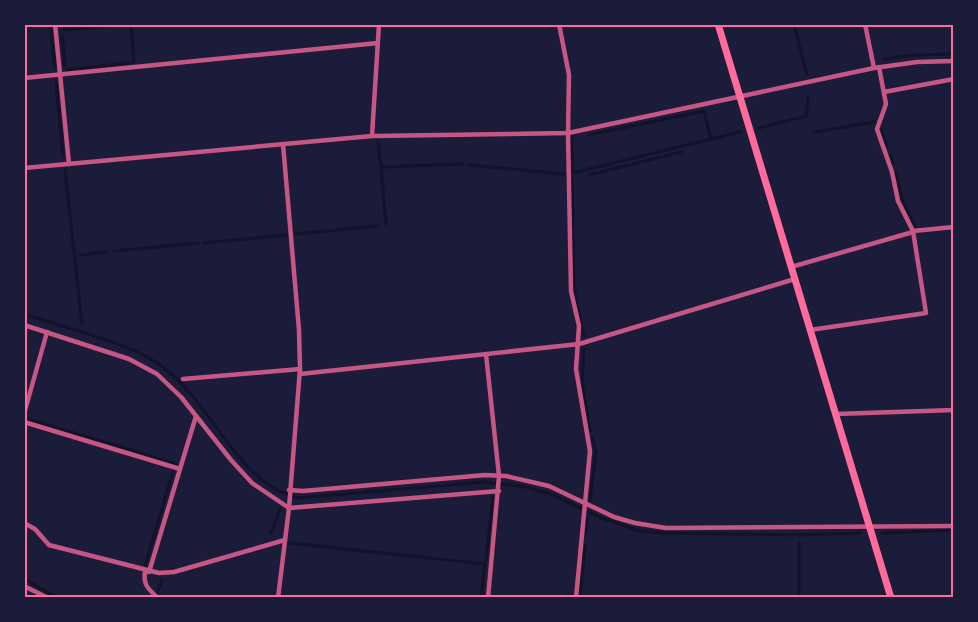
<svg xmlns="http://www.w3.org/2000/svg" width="978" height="622" font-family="Cabin,sans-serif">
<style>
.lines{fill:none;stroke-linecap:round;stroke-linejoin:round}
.stream{stroke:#12122b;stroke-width:3}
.minor{stroke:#c65784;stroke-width:4.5}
.secondary{stroke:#ff6b9d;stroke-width:7}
.neatline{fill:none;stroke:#ff6b9d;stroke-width:2}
</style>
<rect width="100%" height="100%" fill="#1b1b3a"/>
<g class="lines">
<g class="stream">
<polyline points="50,24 55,67"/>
<polyline points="62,24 63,24"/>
<polyline points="794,24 807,75"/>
<polyline points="64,30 129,24"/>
<polyline points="62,35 65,65"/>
<polyline points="884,59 914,55 954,54"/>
<polyline points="68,70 134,62 131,24"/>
<polyline points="56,83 63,155"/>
<polyline points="759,128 806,116 808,97"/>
<polyline points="881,130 887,147"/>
<polyline points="814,132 874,122"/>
<polyline points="589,135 704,111 711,139"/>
<polyline points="572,139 572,173 740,132"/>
<polyline points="378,142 381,167 463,164"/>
<polyline points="891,156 893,164"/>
<polyline points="469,165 565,174"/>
<polyline points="381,167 386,224"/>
<polyline points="65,170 82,324"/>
<polyline points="896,172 902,199 915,227"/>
<polyline points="589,175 681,152"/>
<polyline points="572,179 573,229"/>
<polyline points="296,234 378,226"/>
<polyline points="573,234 574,288 584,336"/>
<polyline points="204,243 287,235"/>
<polyline points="114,251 198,243"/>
<polyline points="80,255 107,252"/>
<path d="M24,314C66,328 136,344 168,371C205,402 225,449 261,479C272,489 284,493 297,498L484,482L522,486L551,494L599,517L620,524L639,531L660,533L799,535L861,533"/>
<polyline points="584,349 582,383 590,431"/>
<polyline points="25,418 176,464"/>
<polyline points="590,500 596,451 592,438"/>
<polyline points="271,533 280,509"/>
<polyline points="586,533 587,520"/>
<polyline points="882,533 954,530"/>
<polyline points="289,543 485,564"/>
<polyline points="486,560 493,497"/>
<polyline points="145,566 173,471"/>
<polyline points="24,579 59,598"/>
<polyline points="157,593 162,580"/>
<polyline points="481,598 485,564"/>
<polyline points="580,598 585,545"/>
<polyline points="799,598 799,543"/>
</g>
<g class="minor">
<polyline points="55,24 69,164"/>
<polyline points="559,24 569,75 568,133 571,291 579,326 576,369 590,451 576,598"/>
<polyline points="865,24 874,68"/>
<polyline points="24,78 378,43"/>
<polyline points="884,92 954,79"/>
<polyline points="372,136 379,24"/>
<polyline points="24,168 372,136 568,133 874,68 917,62 954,61"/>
<polyline points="913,231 954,227"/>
<polyline points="791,267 913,232"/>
<polyline points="24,325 129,359 157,374 181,397 231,460 252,483 289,508 499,491"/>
<polyline points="810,330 926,313 913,231 898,201 892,172 877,129 886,104 879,67"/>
<polyline points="486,354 499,476 488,598"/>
<polyline points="300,374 579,344 795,279"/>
<polyline points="183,379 300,369"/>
<polyline points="24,414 47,332"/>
<polyline points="836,414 954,410"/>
<polyline points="24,422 180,469"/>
<polyline points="289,490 303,491 485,475 506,476 549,486 614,517 635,523 666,528 954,526"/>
<polyline points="24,523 35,529 49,545 159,573 174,572 285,540"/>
<path d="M145,571C143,585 148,589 158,598"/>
<polyline points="149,572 196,416"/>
<polyline points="24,586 48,598"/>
<polyline points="278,598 289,508 300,369 299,330 283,144"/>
</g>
<polyline class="secondary" points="718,24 891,598"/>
</g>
<rect width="978" height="622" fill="none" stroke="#1b1b3a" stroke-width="51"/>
<rect x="26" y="26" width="926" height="570" class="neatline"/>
</svg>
